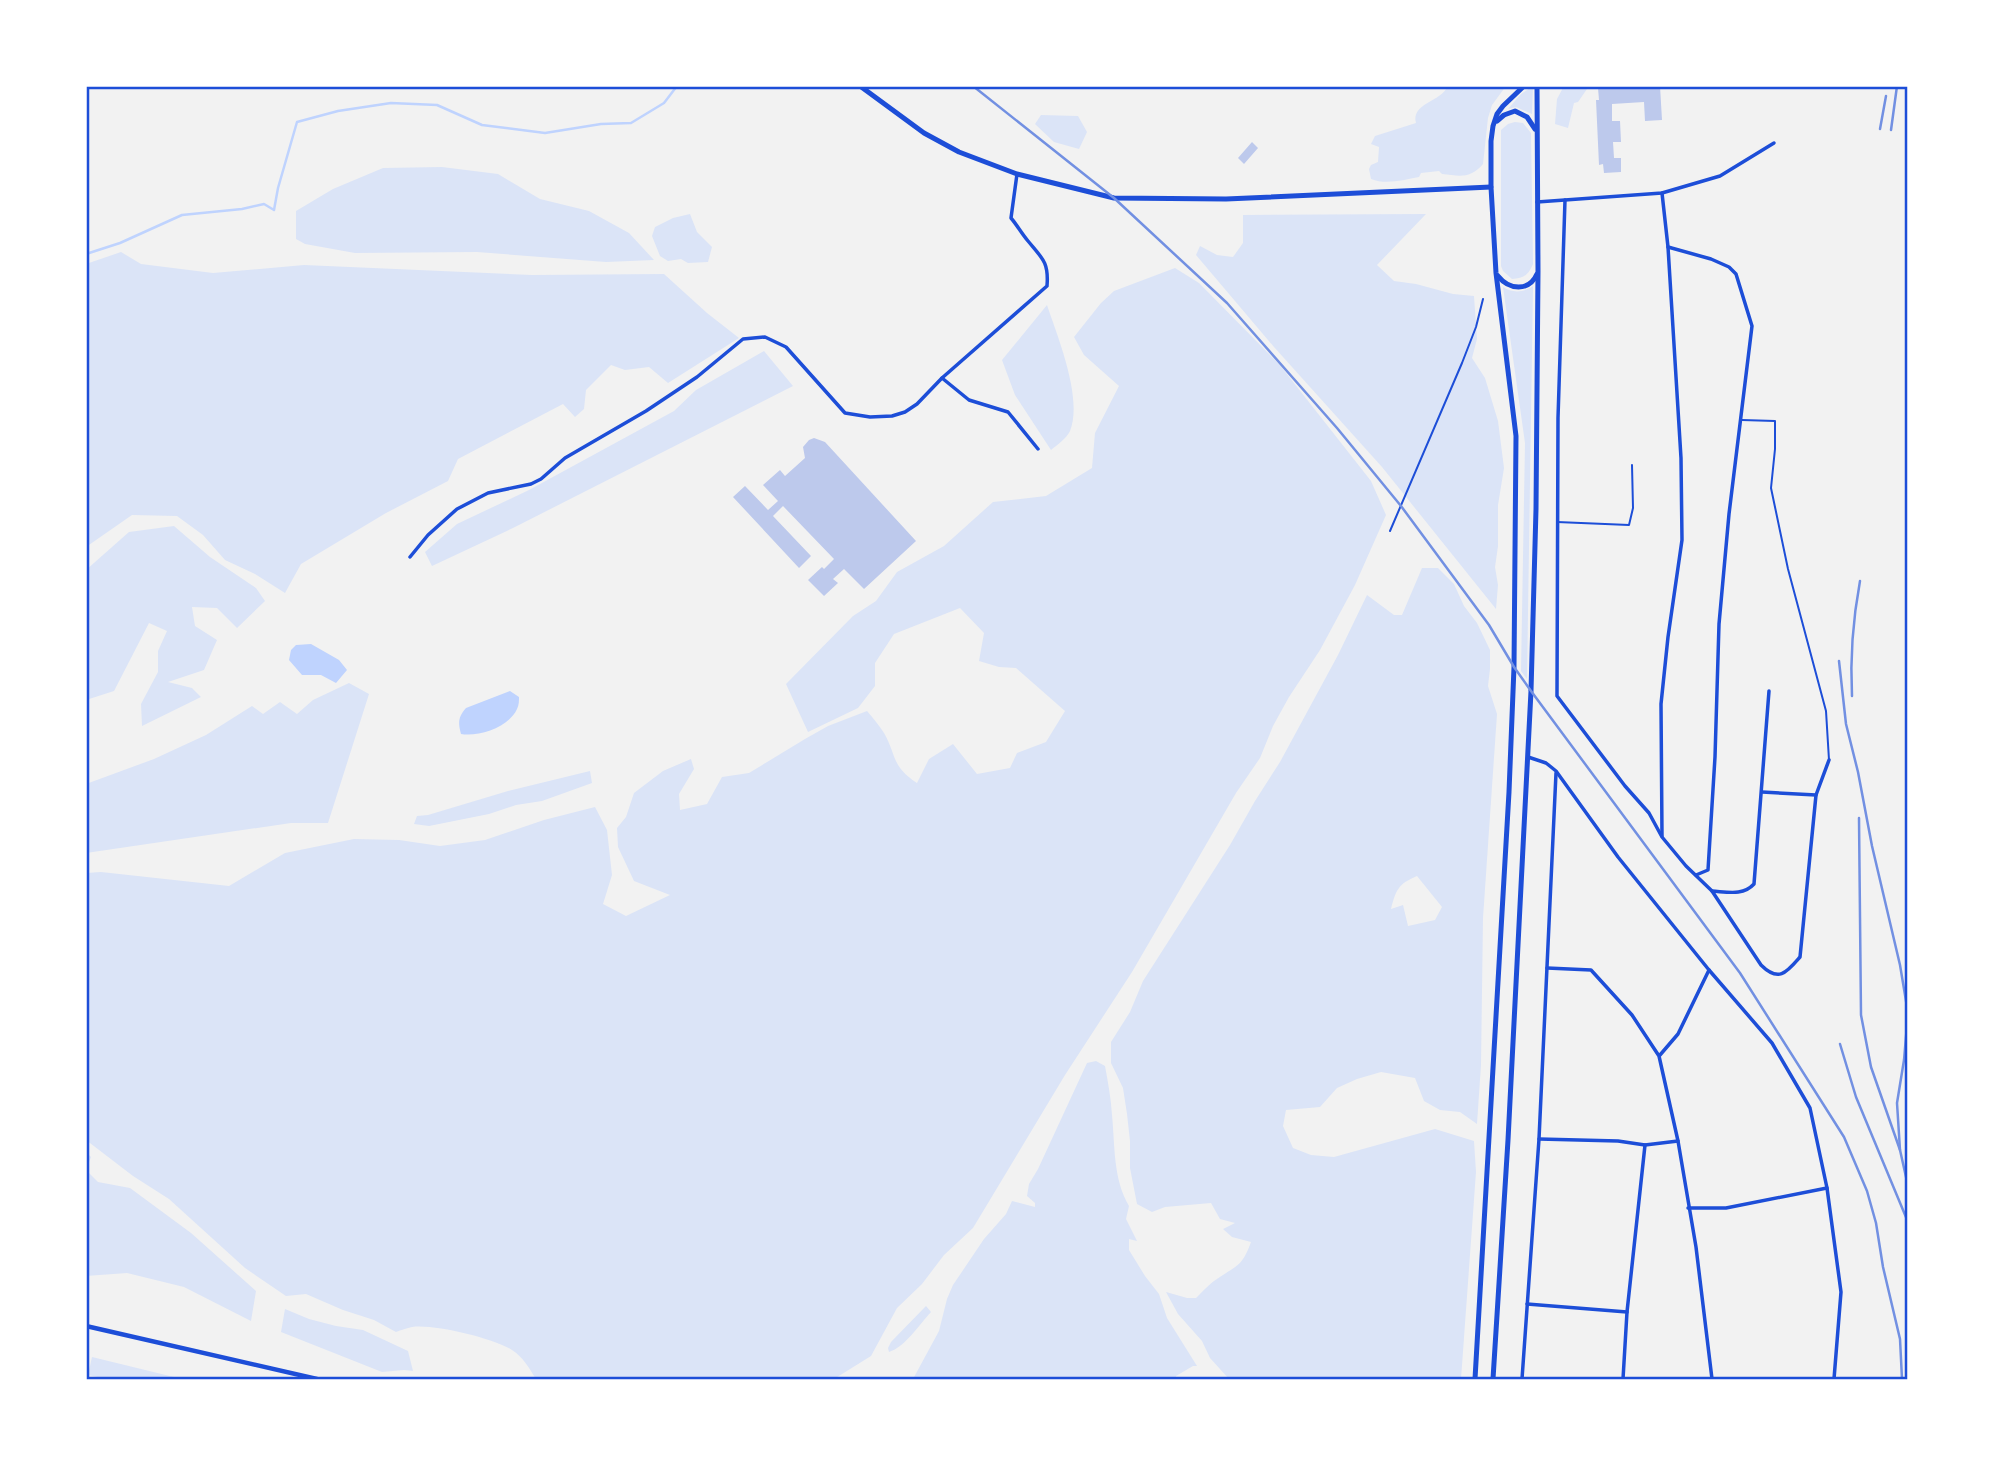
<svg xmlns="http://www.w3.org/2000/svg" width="1994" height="1465" font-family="Mulish,sans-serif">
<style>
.green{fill:#dbe4f7;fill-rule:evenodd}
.water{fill:#bfd3fe}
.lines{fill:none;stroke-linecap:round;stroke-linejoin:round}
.stream{stroke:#bfd3fe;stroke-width:2.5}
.building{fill:#bdc9ec}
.path{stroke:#1d4ed8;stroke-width:2}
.service{stroke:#1d4ed8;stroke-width:2}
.minor{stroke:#1d4ed8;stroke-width:3.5}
.tertiary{stroke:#1d4ed8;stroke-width:4.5}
.secondary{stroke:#1d4ed8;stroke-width:5}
.rail{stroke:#7290e2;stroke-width:2.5}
.neatline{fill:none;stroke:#1d4ed8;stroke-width:2.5}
</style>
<rect width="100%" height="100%" fill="#f2f2f2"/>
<g class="green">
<path d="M1448,86H1506L1492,105L1488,118L1483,164C1470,179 1460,176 1442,174L1439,171L1421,173L1419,177C1403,180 1386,185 1371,179L1369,169L1371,165L1378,162L1379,147L1371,144L1375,136L1416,123C1411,103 1441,102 1448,86Z"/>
<polygon points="1533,86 1532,114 1516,107 1508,109 1521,94"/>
<polygon points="1564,86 1597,86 1587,89 1578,102 1574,103 1568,128 1555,124 1557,99"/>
<polygon points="1041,115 1078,116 1087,132 1079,149 1054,142 1035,124"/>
<path d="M1515,122L1523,123L1531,133L1533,264C1528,276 1523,278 1512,279L1503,271L1501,266V130L1508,124Z"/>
<polygon points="383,168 442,167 498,174 540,199 589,211 629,233 654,260 606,262 477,252 355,253 305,244 296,239 296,211 333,189"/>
<polygon points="690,214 697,232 712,247 708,262 688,263 681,259 668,261 660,256 652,236 655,227 673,218"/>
<polygon points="1426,214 1377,265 1394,281 1416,284 1453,294 1474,296 1477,339 1472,358 1485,378 1498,421 1504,468 1498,505 1498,546 1495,567 1498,585 1496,609 1382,467 1274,347 1196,255 1200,246 1217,255 1233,257 1243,243 1243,215"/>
<polygon points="121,252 141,264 213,273 304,265 532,275 664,274 707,313 739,338 668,383 649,367 625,370 611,365 586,390 584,409 575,417 563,404 458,459 448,481 386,513 301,564 285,593 255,574 225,560 203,535 177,516 132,515 86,547 86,264"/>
<path d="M1175,268L1199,283L1279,364L1371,481L1386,515L1355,585L1320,650L1289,697L1273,726L1260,758L1236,793L1132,972L1065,1075L973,1228L944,1255L922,1284L897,1308L871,1356L834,1379H536C529,1368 523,1357 512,1350C492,1338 435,1324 412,1327C407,1328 401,1330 396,1332L374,1320L343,1310L306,1294L286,1296L245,1268L169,1199L133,1176L86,1140V873L101,872L229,886L285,853L354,839L399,840L440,846L485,840L544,820L595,807L607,830L612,875L603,904L626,916L670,895L634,881L618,847L617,828L626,817L634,793L663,771L691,759L694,769L679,794L680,810L707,804L722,777L749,773L805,739L828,726L867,711C873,718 879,725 884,733C897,756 891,766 917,783L929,759L953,744L977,774L1010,768L1017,753L1046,742L1065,711L1016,668L999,667L979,661L984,633L960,608L894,634L875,663V686L858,708L808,732L786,684L853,616L876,601L897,572L944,546L993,502L1046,496L1092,468L1095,433L1119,386L1084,355L1074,337L1101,303L1114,291Z"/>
<path d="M1533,286L1527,679L1521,671L1525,443L1503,287C1512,293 1523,293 1533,286Z"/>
<path d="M1047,305C1058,338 1083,398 1070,431C1067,438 1057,445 1051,450L1015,395L1002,360Z"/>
<polygon points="764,351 793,386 513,528 432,566 425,552 457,524 529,490 674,411 696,390"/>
<polygon points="174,526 210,557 256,588 265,601 237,628 217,608 192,607 195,626 217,640 204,670 168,682 192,688 201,697 142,726 141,704 158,672 158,651 167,631 149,623 114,691 86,700 86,570 129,532"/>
<path d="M1422,568H1438L1454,584L1464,606L1477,623L1490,650V669L1488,686L1497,714L1483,918L1481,1065L1477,1124L1460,1112L1440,1110L1424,1101L1415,1078L1381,1072L1357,1079L1337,1088L1320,1107L1286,1110L1283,1126L1293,1148L1311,1155L1334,1157L1435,1129L1474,1141L1476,1172L1461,1379H1229L1210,1358L1202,1341L1178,1314L1166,1292L1187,1298H1196C1202,1292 1209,1284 1217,1279C1237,1265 1242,1267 1251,1242L1232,1237L1223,1229L1235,1223L1220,1219L1211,1203L1165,1207L1152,1212L1137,1204L1130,1168V1141L1127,1114L1123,1088L1111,1063V1042L1130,1012L1143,981L1230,845L1255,801L1280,762L1338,655L1367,595L1394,615H1402ZM1417,876L1442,907L1435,920L1408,926L1403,905L1391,909C1396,890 1398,884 1417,876Z"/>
<polygon points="349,683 369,694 328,823 291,823 86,853 86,784 154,759 206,735 252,706 263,714 280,702 297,714 313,700"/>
<polygon points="590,771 592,783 542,801 516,805 489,814 429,826 414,824 417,816 428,815 508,791"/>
<path d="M1096,1061L1105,1066C1108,1082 1111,1099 1112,1115C1115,1146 1113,1179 1129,1206L1126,1219L1137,1241L1129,1239V1250L1145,1276L1159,1294L1167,1318L1197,1366H1193L1176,1376V1379H913L939,1331L947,1299L953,1285L984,1239L1006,1214L1012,1201L1035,1207V1203L1027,1196L1029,1184L1038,1169L1087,1063Z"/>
<polygon points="86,1152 91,1157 86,1170 98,1182 130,1188 191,1233 256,1291 251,1321 184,1287 127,1273 86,1276"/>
<path d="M926,1306L931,1312C919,1325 905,1347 889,1352L888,1348L891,1342Z"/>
<polygon points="285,1309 309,1319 336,1326 363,1330 408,1351 413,1371 404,1370 382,1372 281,1332"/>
<polygon points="92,1357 182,1379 107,1379 88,1375"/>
</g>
<g class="water">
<polygon points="311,644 339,660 347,670 336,683 321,675 302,675 289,660 291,650 296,645"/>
<path d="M510,691L519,697C519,701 519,705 517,709C509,727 479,737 461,734C458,723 458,717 466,708Z"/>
</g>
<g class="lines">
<g class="stream">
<polyline points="1181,86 1187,86"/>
<polyline points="86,254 120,243 182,215 242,209 264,204 274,210 278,188 297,122 338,111 391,103 437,105 482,125 545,133 601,124 631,123 664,103 677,86"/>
</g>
</g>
<g class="building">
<polygon points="1660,86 1662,120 1645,121 1644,102 1612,104 1612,121 1620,121 1621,142 1613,142 1614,158 1621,158 1621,172 1604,173 1603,164 1599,165 1596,100 1599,100 1598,88"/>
<polygon points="1252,142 1258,148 1244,164 1238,158"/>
<polygon points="814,438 825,442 916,541 864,589 844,569 833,579 838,583 824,596 808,580 822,567 824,569 834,559 783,506 773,516 811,556 799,568 733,497 745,486 768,510 778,501 763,485 780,470 785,476 805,458 803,447 809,440"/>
</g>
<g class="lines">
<polyline class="path" points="1390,531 1462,363 1476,327 1483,299"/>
<g class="service">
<polyline points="1742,420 1775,421 1775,449 1771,488 1788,569 1826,711 1829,760"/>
<polyline points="1557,522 1629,525 1633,508 1632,465"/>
</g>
<g class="minor">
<polyline points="1662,193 1668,247 1681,458 1682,540 1668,637 1661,704 1662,836"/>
<path d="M1565,200L1558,418L1557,696L1625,786L1649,813L1662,837L1686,866L1712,891L1761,965C1779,983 1787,972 1800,957L1816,795L1829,760"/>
<polyline points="1537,202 1662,193 1720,176 1774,143"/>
<polyline points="1668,247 1711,259 1729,267 1736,274 1752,326 1729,514 1719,624 1715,757 1708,870 1696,875"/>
<polyline points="942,378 969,400 1008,412 1038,449"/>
<path d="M410,557L428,535L457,509L488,493L531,484L541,479L565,458L646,411L697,377L743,339L765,337L786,347L845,413L870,417L892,416L905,412L917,404L942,378L1047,286C1049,262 1042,258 1028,241C1022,234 1017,225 1011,218L1017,174"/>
<polyline points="1528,757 1546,763 1556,771 1618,857 1709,970 1772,1043 1810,1108 1827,1188 1841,1292 1834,1379"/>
<polyline points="1762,792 1816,795"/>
<path d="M1712,891C1728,892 1743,896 1754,884L1769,691"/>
<polyline points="1547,968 1591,970 1632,1015 1659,1056 1678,1141 1696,1247 1712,1379"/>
<polyline points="1660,1055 1678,1034 1709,970"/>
<polyline points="1539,1139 1618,1141 1645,1145 1678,1141"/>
<polyline points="1688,1208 1726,1208 1827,1188"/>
<polyline points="1527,1304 1627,1312"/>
<polyline points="1522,1379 1539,1139 1556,773"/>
<polyline points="1623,1379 1627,1312 1645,1145"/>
</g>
<polyline class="tertiary" points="86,1326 317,1379"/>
<g class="secondary">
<polyline points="860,86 924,133 959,152 1017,174 1114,198 1226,199 1491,187"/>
<polyline points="1497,121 1504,115 1515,111 1527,117 1535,129"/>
<path d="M1498,276C1509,290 1529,292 1537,274"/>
<polyline points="1475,1379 1509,792 1514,667 1516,436 1496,273 1491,187 1491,141 1493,126 1497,114 1503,106 1524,86"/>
<polyline points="1493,1379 1508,1140 1531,691 1536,509 1538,271 1537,86"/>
</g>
<g class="rail">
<polyline points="973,86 1114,198 1227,303 1337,428 1401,506 1489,625 1514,667 1531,691 1740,973 1844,1137 1867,1191 1876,1223 1883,1267 1900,1339 1902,1379"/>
<polyline points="1880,129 1886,96"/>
<polyline points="1891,130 1897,86"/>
<polyline points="1839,661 1846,724 1858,772 1872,846 1900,965 1908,1013 1904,1060 1897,1103 1900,1150"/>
<path d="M1852,696C1850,658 1853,619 1860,581"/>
<polyline points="1859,818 1861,1015 1871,1067 1900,1150 1908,1186"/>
<polyline points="1840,1044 1856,1097 1908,1222"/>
</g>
</g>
<rect width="1994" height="1465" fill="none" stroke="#ffffff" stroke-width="175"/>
<rect x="88" y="88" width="1818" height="1290" class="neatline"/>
</svg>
